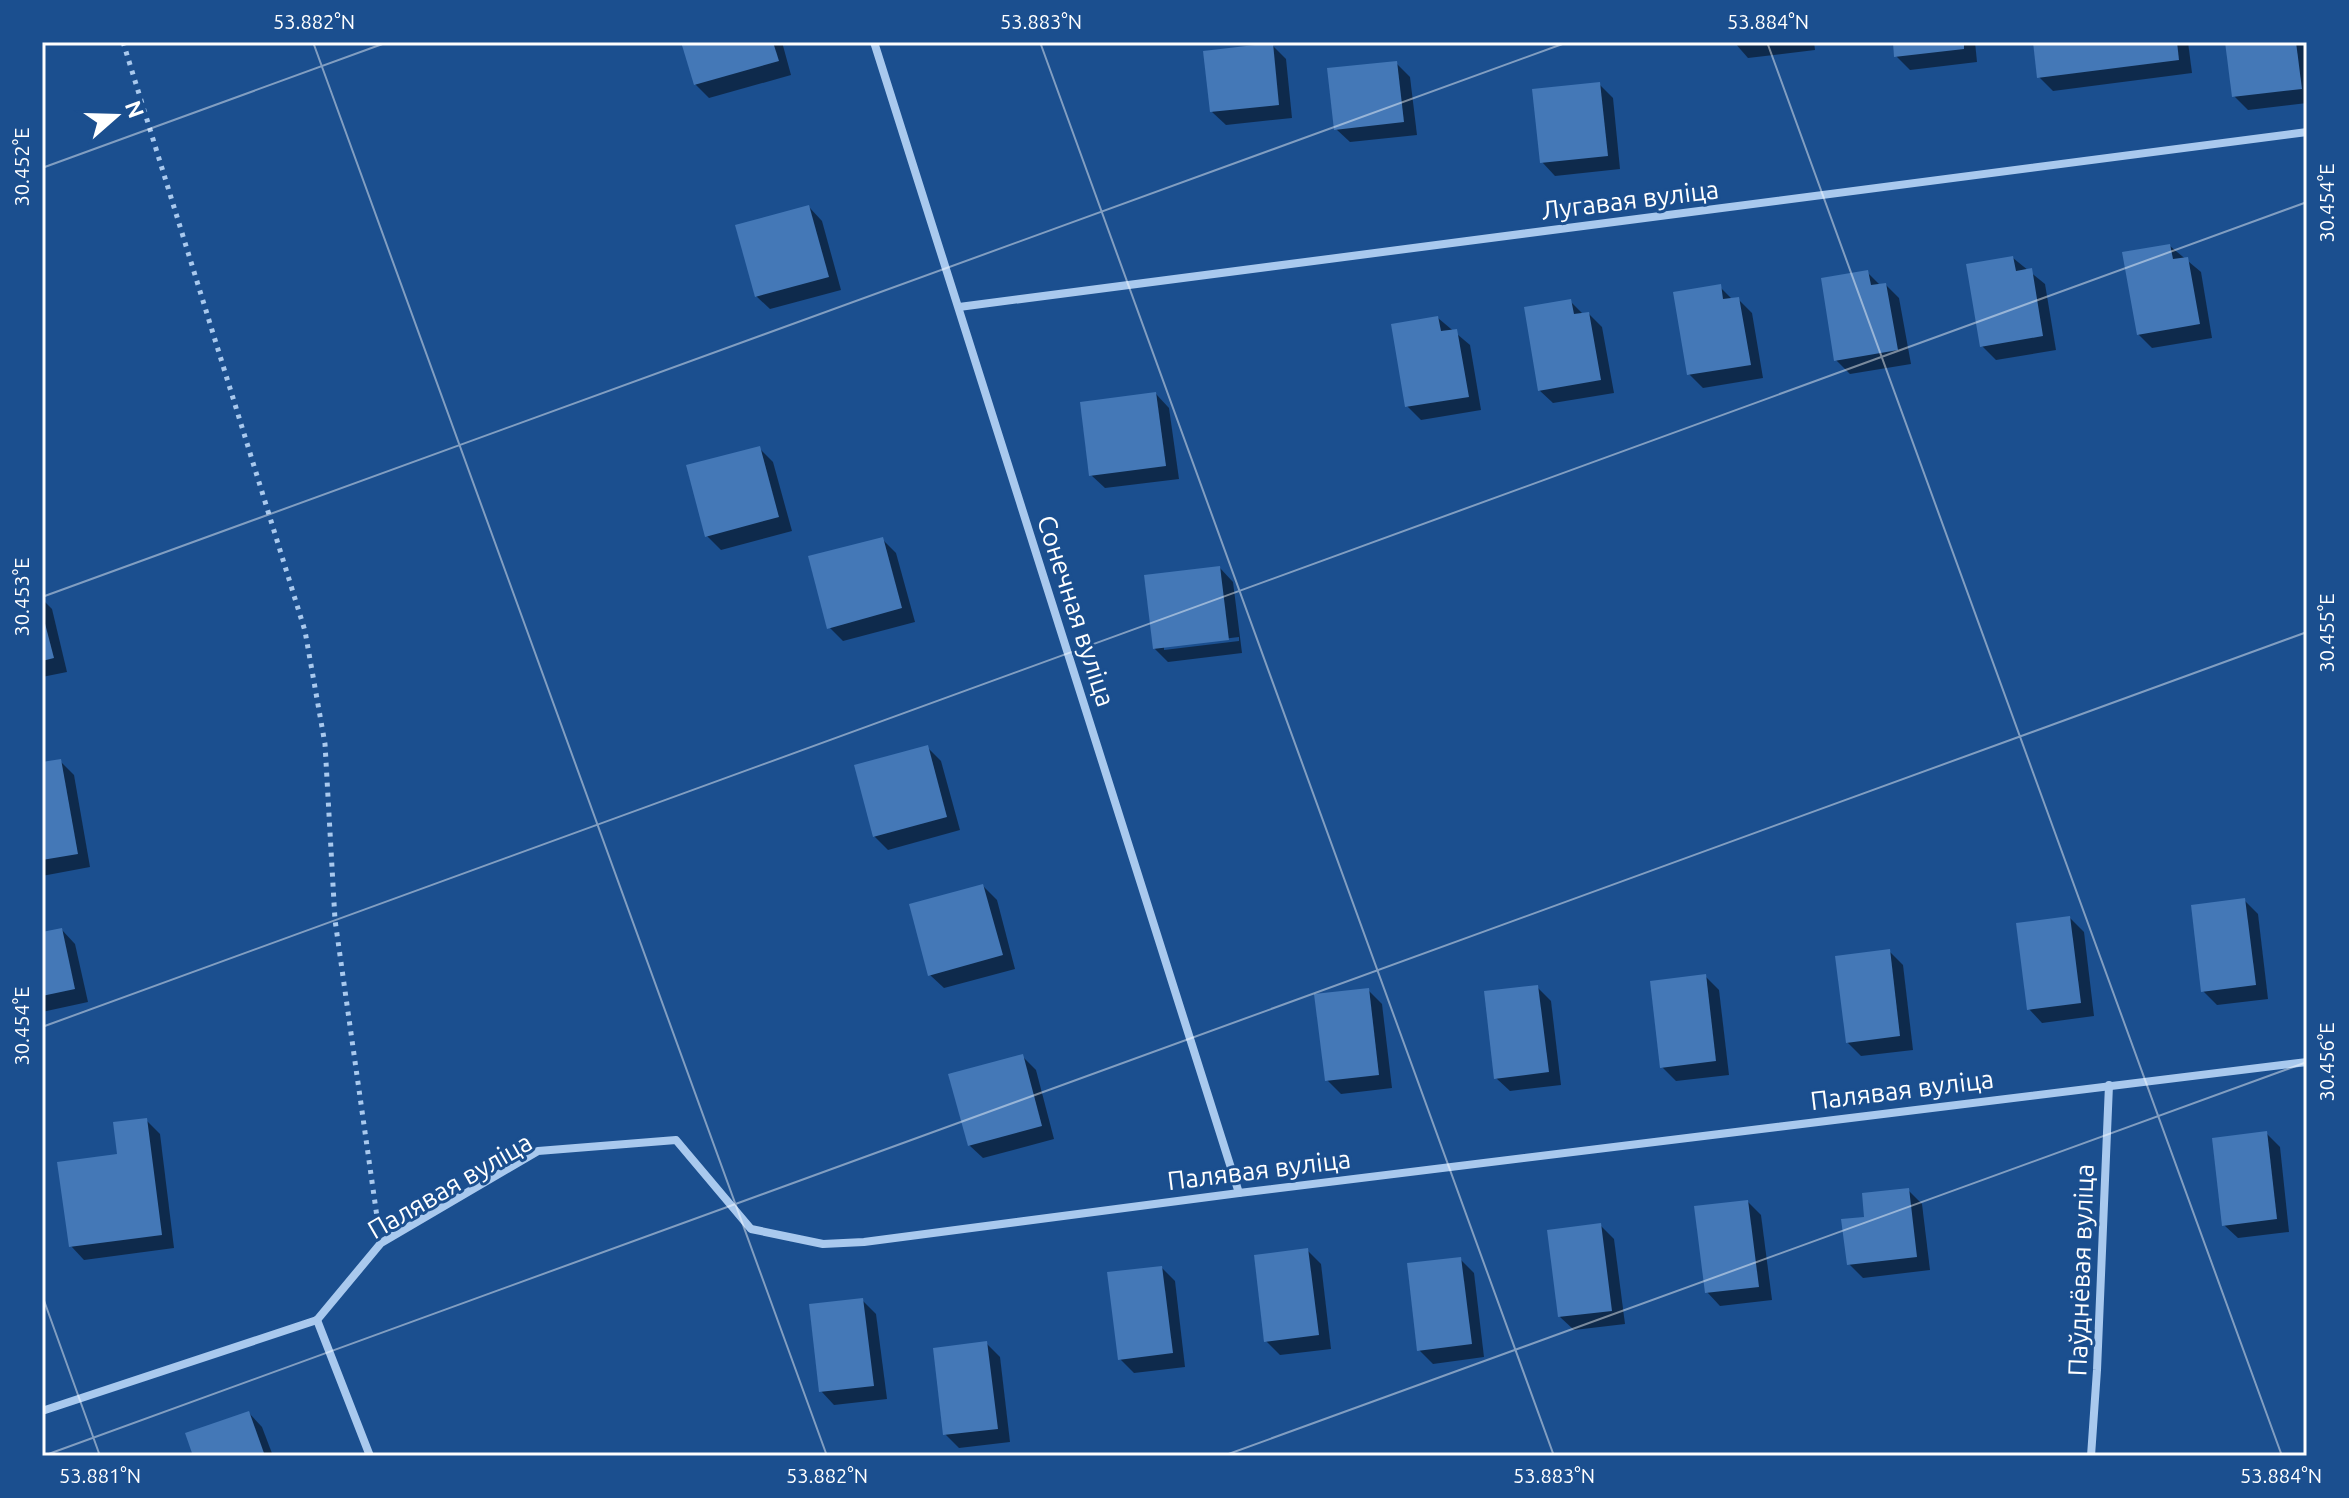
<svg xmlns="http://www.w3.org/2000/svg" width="2349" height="1498" font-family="Ubuntu,sans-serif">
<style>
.shadow{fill:#0007;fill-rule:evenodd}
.building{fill:#4478b7}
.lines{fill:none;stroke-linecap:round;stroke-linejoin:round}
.path{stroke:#a9c9ee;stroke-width:5;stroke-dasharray:4 6;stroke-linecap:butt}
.minor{stroke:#a9c9ee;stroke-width:8}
.ticks{fill:none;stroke:#fff;stroke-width:2;stroke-opacity:0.45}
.labels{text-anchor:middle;stroke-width:6;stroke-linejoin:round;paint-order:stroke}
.street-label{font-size:26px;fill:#fff;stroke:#1b4f8f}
.neatline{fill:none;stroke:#fff;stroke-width:3}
.ticks-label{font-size:20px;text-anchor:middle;fill:#fff}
</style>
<rect width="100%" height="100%" fill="#1b4f8f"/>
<g class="shadow">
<polygon points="683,42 782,42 791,75 709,98 695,84"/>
<polygon points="1734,42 1814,42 1815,50 1748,58"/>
<polygon points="1895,42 1975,42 1977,62 1910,70 1896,56"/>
<polygon points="2035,42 2188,42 2192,73 2053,91 2039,77"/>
<polygon points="2227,42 2306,42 2307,103 2248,110 2234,96"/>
<polygon points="1272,45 1286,59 1292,118 1226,125 1212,112"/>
<polygon points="1396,63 1410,77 1417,135 1350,142 1336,129"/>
<polygon points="1599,84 1613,98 1620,169 1555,176 1542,162"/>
<polygon points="809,207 822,221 841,290 770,309 756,296"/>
<polygon points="2170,246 2201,272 2212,338 2152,348 2138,334"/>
<polygon points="2013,258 2045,284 2056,350 1996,360 1982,346"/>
<polygon points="1867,272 1880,285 1886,285 1899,298 1911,364 1850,374 1836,360"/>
<polygon points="1720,287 1733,300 1738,299 1752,313 1763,378 1703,388 1689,374"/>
<polygon points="1570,301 1584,315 1589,314 1602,327 1614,393 1553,403 1539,390"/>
<polygon points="1438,318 1470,345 1481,410 1421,420 1407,406"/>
<polygon points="1156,394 1169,408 1179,479 1105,488 1091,475"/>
<polygon points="759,448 773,462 792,531 721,550 707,536"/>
<polygon points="882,539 896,553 915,622 843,641 829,627"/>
<path d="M1220,568L1233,582L1242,653L1168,662L1154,648ZM1239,637V641L1164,650V646Z"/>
<polygon points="42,599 52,609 67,672 42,677"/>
<polygon points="927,747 941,761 960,830 888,850 874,836"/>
<polygon points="60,761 74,775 90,867 42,876 42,764"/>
<polygon points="983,886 997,900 1015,969 944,988 930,975"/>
<polygon points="2244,900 2258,914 2268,999 2217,1005 2203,991"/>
<polygon points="2070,918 2084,932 2094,1016 2042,1023 2029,1009"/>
<polygon points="62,930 75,944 88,1002 42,1012 42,934"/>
<polygon points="1889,951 1903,965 1913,1050 1861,1056 1847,1042"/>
<polygon points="1705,976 1719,990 1729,1075 1676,1081 1662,1067"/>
<polygon points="1537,987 1551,1001 1561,1085 1510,1091 1496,1078"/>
<polygon points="1368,990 1382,1004 1392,1088 1341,1094 1327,1080"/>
<polygon points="1022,1056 1036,1070 1054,1139 983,1158 969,1145"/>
<polygon points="146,1120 160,1134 174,1248 84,1260 71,1246"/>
<polygon points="2266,1133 2280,1147 2289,1232 2238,1238 2224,1225"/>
<polygon points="1908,1190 1922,1204 1930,1270 1863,1278 1849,1264 1867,1219"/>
<polygon points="1748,1202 1761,1215 1772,1300 1720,1306 1707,1292"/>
<polygon points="1601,1226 1614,1239 1625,1324 1574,1330 1560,1317"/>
<polygon points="1307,1250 1321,1264 1331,1349 1280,1355 1266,1341"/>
<polygon points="1460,1259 1474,1273 1484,1357 1433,1364 1419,1350"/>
<polygon points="1162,1268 1175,1281 1185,1367 1134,1373 1120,1359"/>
<polygon points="862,1300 876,1314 887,1399 834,1405 821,1391"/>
<polygon points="986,1343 1000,1357 1010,1442 959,1448 945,1434"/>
<polygon points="249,1413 262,1427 273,1456 195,1456"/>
</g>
<g class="building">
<polygon points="681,42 773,42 779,61 694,85"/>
<polygon points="1893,42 1964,42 1964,49 1894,57"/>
<polygon points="2033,42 2177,42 2179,60 2037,78"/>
<polygon points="2225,42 2296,42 2302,89 2232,97"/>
<polygon points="1273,43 1279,105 1210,112 1203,51"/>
<polygon points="1397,61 1404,122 1334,130 1327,68"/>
<polygon points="1600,82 1608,156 1540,163 1532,89"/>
<polygon points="809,205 829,277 755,297 735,225"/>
<polygon points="2170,244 2173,259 2188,257 2200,324 2137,335 2122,252"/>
<polygon points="2013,256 2016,271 2032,268 2043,336 1980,347 1966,264"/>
<polygon points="1868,270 1871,285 1886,283 1898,350 1834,361 1821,278"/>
<polygon points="1721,284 1723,299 1739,297 1751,365 1687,375 1673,292"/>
<polygon points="1571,299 1574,314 1589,312 1601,380 1538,391 1524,307"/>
<polygon points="1438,316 1441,331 1457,329 1469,397 1405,407 1391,324"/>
<polygon points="1156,392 1166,466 1089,476 1080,402"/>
<polygon points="760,446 779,517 705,537 686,465"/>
<polygon points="883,537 902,608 827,629 808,556"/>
<polygon points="1220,566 1229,640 1153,649 1144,575"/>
<polygon points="42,612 54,658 42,661"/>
<polygon points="928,745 947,817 873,837 854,765"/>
<polygon points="61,759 78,854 42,860 42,762"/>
<polygon points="983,884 1003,955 928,976 909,904"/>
<polygon points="2245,898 2256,985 2201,992 2191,905"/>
<polygon points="2070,916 2081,1003 2027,1010 2016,923"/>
<polygon points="62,928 75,989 42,996 42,932"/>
<polygon points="1890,949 1900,1036 1846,1043 1835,956"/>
<polygon points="1706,974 1716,1061 1660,1068 1650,981"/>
<polygon points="1538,985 1549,1072 1494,1079 1484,991"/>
<polygon points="1369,988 1379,1075 1325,1081 1314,994"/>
<polygon points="1023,1054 1042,1126 968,1146 948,1074"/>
<polygon points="147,1118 162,1235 69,1247 57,1162 117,1154 113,1122"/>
<polygon points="2267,1131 2277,1219 2222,1226 2212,1138"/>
<polygon points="1909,1188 1917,1257 1847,1265 1841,1219 1864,1217 1862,1193"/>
<polygon points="1748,1200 1759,1287 1705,1293 1694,1206"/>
<polygon points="1601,1223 1612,1311 1558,1317 1547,1230"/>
<polygon points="1308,1248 1319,1335 1264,1342 1254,1255"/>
<polygon points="1461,1257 1472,1344 1417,1351 1407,1263"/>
<polygon points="1162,1266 1173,1353 1118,1360 1107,1272"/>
<polygon points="863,1298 874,1386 819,1392 809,1304"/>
<polygon points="987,1341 998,1429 943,1435 933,1348"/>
<polygon points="249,1411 265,1456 193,1456 185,1433"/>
</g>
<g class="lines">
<polyline class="path" points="123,42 305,631 325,744 335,920 377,1217"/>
<g class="minor">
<polyline points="874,42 1239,1193"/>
<polyline points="959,307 2307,132"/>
<polyline points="317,1320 381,1243 538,1151 676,1140 751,1229 823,1244 864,1242 1239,1193 2307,1062"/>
<polyline points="317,1320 370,1456"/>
<polyline points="42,1411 317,1320"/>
<polyline points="2091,1456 2097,1370 2109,1085"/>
</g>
</g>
<path class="ticks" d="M313,42L827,1456M1040,42L1554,1456M1767,42L2282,1456M42,168L388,42M42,597L1568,42M42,1027L2307,202M42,1295L100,1456M43,1456L2307,632M1223,1456L2307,1062"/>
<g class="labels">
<g class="street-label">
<text transform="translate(1630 200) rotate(-7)" y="9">Лугавая вуліца</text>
<text transform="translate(1076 611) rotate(72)" y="9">Сонечная вуліца</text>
<text transform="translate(1902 1090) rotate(-7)" y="9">Палявая вуліца</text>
<text transform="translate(1259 1170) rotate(-7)" y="9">Палявая вуліца</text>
<text transform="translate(450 1186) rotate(-30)" y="9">Палявая вуліца</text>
<text transform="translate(2081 1270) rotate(-88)" y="9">Паўднёвая вуліца</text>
</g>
</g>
<rect width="2349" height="1498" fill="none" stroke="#1b4f8f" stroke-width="88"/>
<g transform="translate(116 116) rotate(70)" stroke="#1b4f8f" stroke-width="6" paint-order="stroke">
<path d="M0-6L14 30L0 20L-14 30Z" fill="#ffffff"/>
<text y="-12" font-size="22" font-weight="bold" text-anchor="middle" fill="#ffffff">N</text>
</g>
<rect x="44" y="44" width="2261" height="1410" class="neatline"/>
<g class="ticks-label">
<text x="314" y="29">53.882°N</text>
<text x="1041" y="29">53.883°N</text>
<text x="1768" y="29">53.884°N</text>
<text transform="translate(22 167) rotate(-90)" y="7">30.452°E</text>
<text transform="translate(2327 203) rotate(-90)" y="7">30.454°E</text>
<text transform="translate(22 597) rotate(-90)" y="7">30.453°E</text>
<text transform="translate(2327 633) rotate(-90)" y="7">30.455°E</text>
<text transform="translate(22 1026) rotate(-90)" y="7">30.454°E</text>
<text transform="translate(2327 1062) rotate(-90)" y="7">30.456°E</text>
<text x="100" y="1483">53.881°N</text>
<text x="827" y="1483">53.882°N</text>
<text x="1554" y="1483">53.883°N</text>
<text x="2281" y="1483">53.884°N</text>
</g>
</svg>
